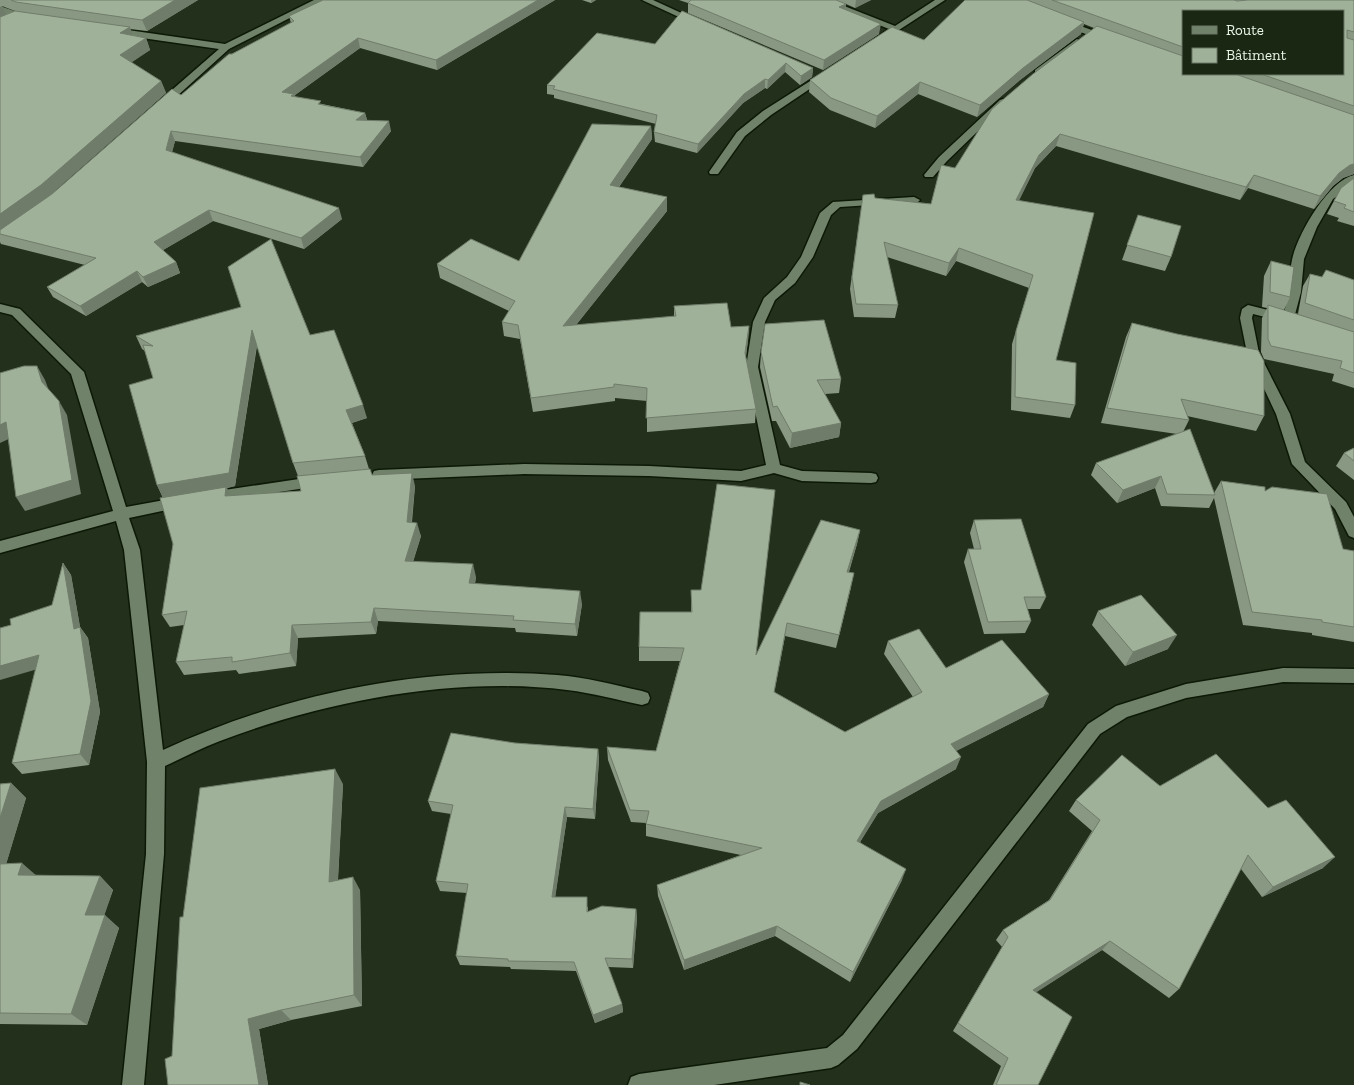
<svg xmlns="http://www.w3.org/2000/svg" width="1354" height="1085" font-family="'Zilla Slab',serif">
<style>
.lines{fill:none;stroke-linecap:round;stroke-linejoin:round}
.minor-casing{stroke:#0c1906;stroke-width:3}
.minor{fill:#71826a;fill-rule:evenodd}
.wall{fill:#899883;fill-rule:evenodd}
.shaded-wall{fill:#6f7c6a}
.building{fill:#9fb198;stroke:#6f7c6a}
</style>
<rect width="100%" height="100%" fill="#23311c"/>
<g class="lines">
<defs>
<g id="minor">
<polygon points="314,0 325,0 229,49 165,107 161,108 156,105 157,103 219,49 114,34 109,31 114,28 225,44"/>
<polygon points="642,0 653,0 701,22 697,25 694,24"/>
<polygon points="817,0 829,0 895,26 935,0 945,0 879,43 874,40 876,38 889,29"/>
<polygon points="0,6 32,17 33,19 29,22 0,12"/>
<polygon points="1064,20 1111,37 1113,39 1111,41 1105,41 1061,25 1061,21"/>
<polygon points="1077,39 1082,42 1080,44 1041,74 1035,74 1035,70"/>
<polygon points="826,71 831,74 829,76 771,115 745,136 718,174 710,174 709,172 737,132 763,111"/>
<polygon points="1003,99 1008,102 1006,104 947,161 933,177 925,177 924,175 939,157 1000,100"/>
<path d="M1354,175V183L1333,199L1317,227L1304,259L1301,292L1293,322L1289,323L1253,314L1252,318L1259,353L1290,414L1305,462L1346,502L1354,517V538L1349,536L1335,509L1292,464L1276,414L1247,353L1240,318L1242,309L1248,305L1284,314C1288,296 1288,278 1292,260C1297,235 1328,181 1354,175Z"/>
<polygon points="914,197 920,200 918,202 840,207 831,215 813,257 795,283 775,300 765,322 758,367 780,465 802,471 871,473 876,474 878,478 876,482 871,483 802,481 774,473 741,481 649,476 524,474 379,480 374,479 372,475 374,471 379,470 524,464 649,466 741,471 766,465 746,367 753,322 764,298 787,277 801,257 820,213 833,202"/>
<path d="M0,304L20,309L84,372L126,507L181,497L186,498L188,502L186,506L181,507L129,518L140,550L163,750C285,694 422,665 557,675C585,677 614,685 642,691L648,693L650,698L648,703L642,705C617,700 593,693 567,690C455,676 325,701 220,741C201,748 183,758 165,766L164,854L144,1085H122L146,854L147,762L124,550L116,521L0,553V541L113,511L71,374L12,315L0,312Z"/>
<polygon points="319,476 324,477 326,481 324,485 319,486 211,502 206,501 204,497 206,493 211,492"/>
<polygon points="1283,668 1354,669 1354,683 1283,682 1186,698 1127,717 1100,734 857,1049 838,1065 831,1068 714,1085 628,1085 631,1077 639,1074 827,1048 843,1035 1088,724 1116,706 1186,684"/>
</g>
</defs>
<use href="#minor" class="minor-casing"/>
<use href="#minor" class="minor"/>
</g>
<g class="wall">
<path d="M0,0H198L147,31L130,29L133,35L146,38L150,50L131,62L161,81L166,93L47,197L181,95L232,54L291,23L289,16L555,0L437,70L360,48L295,95V97L322,104L365,113L367,120L391,131L363,167L175,141L172,152L342,219L304,249L213,221L163,250L176,262L180,273L148,287L142,282L86,316L53,297L47,287L85,265L1,244L0,242ZM2,6L7,8L15,11L6,14Z"/>
<polygon points="582,0 596,0 591,3"/>
<polygon points="679,0 871,0 855,8 846,4 845,10 879,34 823,70 688,13 688,3"/>
<path d="M965,0H1354V174L1343,178L1333,186L1314,209L1248,188L1240,200L1056,146L1035,168L1019,200L1056,360L1075,405L1070,418L1011,410L1012,344L1029,288L956,261L946,276L887,257L898,305L895,318L854,317L850,289L863,195L875,198L931,204L955,168L1094,28L1084,24L1081,34L1020,80L977,117L918,94L875,128L830,110L809,92L810,80L924,40ZM1183,11L1343,74H1183Z"/>
<polygon points="682,11 813,68 812,77 800,85 785,72 767,89 765,88 743,103 697,153 655,142 654,132 656,124 554,98 554,95 547,94 547,85 655,44"/>
<polygon points="651,126 652,139 619,187 667,197 667,211 576,325 674,317 674,306 731,327 749,326 748,340 746,357 756,409 755,423 647,432 647,401 615,398 615,401 533,412 520,339 504,336 502,322 509,311 440,278 437,264 519,261"/>
<polygon points="1354,178 1354,226 1337,221 1339,218 1327,214 1334,201"/>
<polygon points="1138,215 1171,257 1165,271 1122,260"/>
<polygon points="1271,261 1290,297 1284,310 1298,314 1303,286 1310,274 1322,277 1354,280 1354,388 1332,381 1334,374 1264,359 1261,352 1262,318 1267,308 1262,307 1264,276"/>
<polygon points="1132,323 1264,416 1256,431 1187,416 1189,420 1183,432 1214,493 1221,481 1265,491 1343,549 1354,551 1354,642 1312,635 1312,633 1243,625 1214,498 1209,508 1161,506 1155,488 1117,503 1091,475 1096,463 1177,434 1101,423 1126,337"/>
<path d="M310,335L367,418L352,423L365,456L369,469L372,475L415,486L412,522L421,536L413,562L476,577L475,584L582,604L577,636L516,632L515,628L378,621L376,634L298,638L296,666L239,674L236,670L184,675L176,662L184,625L170,627L162,615L173,544L163,498L157,485L153,378L145,351L142,349L136,336ZM257,346L293,463L298,476L301,491L230,496L227,488L235,486Z"/>
<polygon points="761,352 841,379 839,393 825,394 841,423 839,437 790,448 776,421 772,421 760,367"/>
<polygon points="1354,448 1354,480 1336,466 1344,453"/>
<polygon points="974,520 1046,597 1040,609 1027,609 1031,621 1025,633 984,634 964,562 968,549 974,549 970,533"/>
<polygon points="860,530 857,544 849,572 851,587 836,648 785,636 774,692 845,732 913,697 884,654 888,641 946,668 1049,694 1043,707 956,751 956,769 878,813 860,842 902,880 850,982 775,936 684,970 658,896 657,885 741,855 646,836 646,823 631,822 608,760 607,747 656,751 680,661 639,661 639,647 691,612 691,590 757,654"/>
<polygon points="63,563 71,575 80,627 88,638 100,712 89,765 22,774 12,763 36,670 11,625 52,605"/>
<polygon points="1098,611 1168,649 1125,666 1092,625"/>
<polygon points="515,743 598,749 599,759 595,819 567,817 555,897 588,907 588,911 636,909 637,918 633,968 608,967 622,1004 623,1012 595,1023 576,971 511,969 510,967 460,965 456,956 467,893 440,891 436,881 451,814 432,811 428,801"/>
<polygon points="11,783 26,798 6,864 36,875 100,876 113,890 104,915 119,928 87,1025 0,1024 0,784"/>
<polygon points="343,784 338,880 360,890 362,1006 291,1020 259,1029 268,1085 168,1085 172,1056 183,917"/>
<polygon points="1160,786 1323,868 1262,897 1241,869 1179,989 1169,998 1102,950 1036,992 1038,1085 993,1085 1001,1066 953,1031 1002,947 996,940 1003,930 1049,900 1092,831 1069,811 1076,800"/>
</g>
<g class="shaded-wall">
<polygon points="175,0 198,0 147,31 142,20"/>
<polygon points="538,0 555,0 437,70 436,60"/>
<polygon points="591,0 596,0 591,3"/>
<polygon points="856,0 871,0 855,8"/>
<polygon points="846,4 844,13 839,7"/>
<polygon points="2,6 8,17 0,22 0,7"/>
<polygon points="1084,22 1081,34 1020,80 977,117 980,105 1023,68"/>
<polygon points="881,24 879,34 823,70 824,60"/>
<polygon points="130,27 134,39 120,33"/>
<polygon points="146,38 150,50 125,67 120,55"/>
<polygon points="358,38 360,48 295,95 297,104 282,92"/>
<polygon points="786,63 785,72 767,89 768,80"/>
<polygon points="813,68 812,77 800,85 801,76"/>
<polygon points="765,79 765,88 743,103 697,153 698,144 744,94"/>
<polygon points="161,81 166,93 47,198 0,232 0,214"/>
<polygon points="920,82 918,94 875,128 877,116"/>
<polygon points="365,113 368,123 356,120"/>
<polygon points="389,121 391,131 363,167 360,157"/>
<polygon points="651,126 652,139 611,198 610,185"/>
<polygon points="171,131 175,141 170,160 166,150"/>
<polygon points="1060,134 1056,146 1035,168 1013,213 1016,200 1039,155"/>
<polygon points="1354,164 1354,174 1343,178 1333,186 1314,209 1320,196 1339,173 1350,165"/>
<polygon points="1254,175 1248,188 1240,200 1246,187"/>
<polygon points="667,197 667,211 564,340 563,326"/>
<polygon points="339,208 342,219 304,249 301,238"/>
<polygon points="209,210 213,221 158,253 154,242"/>
<polygon points="959,248 956,261 946,276 949,263"/>
<polygon points="176,262 180,273 148,287 143,277"/>
<polygon points="137,271 142,282 86,316 80,306"/>
<polygon points="749,326 748,340 744,367 745,353"/>
<polygon points="252,330 257,343 235,486 227,488 233,500 163,498 157,485"/>
<polygon points="37,366 45,380 51,396 42,382"/>
<polygon points="59,401 67,415 81,494 25,511 16,497"/>
<polygon points="363,405 367,418 351,423 346,410"/>
<polygon points="6,422 15,436 0,443 0,425"/>
<polygon points="841,423 839,437 790,448 792,433"/>
<polygon points="412,473 415,486 410,535 407,522"/>
<polygon points="1161,476 1155,488 1117,503 1123,490"/>
<polygon points="417,523 421,536 409,574 405,561"/>
<polygon points="860,530 857,544 844,586 847,572"/>
<polygon points="63,563 71,575 80,627 88,638 100,712 89,765 80,754 74,629"/>
<polygon points="473,564 476,577 472,596 469,583"/>
<polygon points="854,573 851,587 836,648 839,635"/>
<polygon points="580,591 582,604 577,636 575,624"/>
<polygon points="374,608 378,621 376,634 371,622"/>
<polygon points="787,623 785,636 772,705 774,692"/>
<polygon points="292,625 298,638 296,666 290,653"/>
<polygon points="1177,635 1168,649 1125,666 1133,652"/>
<polygon points="39,655 48,666 0,680 0,666"/>
<polygon points="1049,694 1043,707 946,756 951,744"/>
<polygon points="598,749 599,759 595,819 593,809"/>
<polygon points="961,757 956,769 878,813 854,852 857,841 881,801"/>
<polygon points="335,769 343,784 337,895 329,882"/>
<polygon points="11,783 26,798 2,878 0,876 0,818"/>
<polygon points="565,807 567,817 554,906 552,897"/>
<polygon points="1335,857 1323,868 1262,897 1273,887"/>
<polygon points="22,863 38,877 18,875"/>
<polygon points="906,869 902,880 850,982 853,972"/>
<polygon points="100,876 113,890 100,928 85,915"/>
<polygon points="353,877 360,890 362,1006 354,995"/>
<polygon points="636,909 637,918 633,968 632,959"/>
<polygon points="105,915 119,928 87,1025 71,1014"/>
<polygon points="777,926 775,936 684,970 684,960"/>
<polygon points="1110,941 1102,950 1026,999 1033,990"/>
<polygon points="622,1004 623,1012 595,1023 593,1015"/>
<polygon points="281,1010 291,1020 259,1029 268,1085 259,1085 248,1019"/>
</g>
<g class="building">
<polygon points="11,0 175,0 142,20 16,2"/>
<polygon points="323,0 538,0 436,60 358,38 282,92 294,94 291,96 321,101 318,104 365,113 356,120 389,121 360,157 171,131 166,150 339,208 301,238 209,210 154,242 176,262 143,277 137,271 80,306 47,287 96,258 0,234 0,230 52,194 172,89 181,95 229,54 232,54 294,21 289,16"/>
<polygon points="691,0 836,0 846,4 839,7 881,24 824,60 688,3"/>
<polygon points="965,0 1027,0 1084,22 1023,68 980,105 920,82 877,116 831,98 810,80 892,27 924,40"/>
<polygon points="1052,0 1234,0 1237,1 1248,0 1354,0 1354,32 1347,30 1347,38 1354,40 1354,106 1261,74 1343,74 1343,11 1183,11 1183,47"/>
<polygon points="15,11 130,27 120,33 146,38 120,55 161,81 41,185 0,214 0,17"/>
<polygon points="682,11 813,68 801,76 786,63 768,80 765,79 744,94 698,144 654,132 657,115 553,89 555,86 547,85 597,33 655,44"/>
<polygon points="1097,26 1183,56 1183,74 1235,74 1354,115 1354,164 1350,165 1339,173 1320,196 1254,175 1246,187 1060,134 1039,155 1016,200 1094,213 1056,360 1076,363 1075,405 1015,397 1016,331 1033,275 959,248 949,263 884,242 898,305 856,304 852,277 863,195 874,194 875,198 931,204 941,165 955,168 992,109 1033,74"/>
<polygon points="592,124 651,126 610,185 667,197 563,326 676,316 674,306 727,303 731,327 749,326 745,353 756,409 646,418 647,388 614,384 614,387 531,398 518,325 502,322 515,301 437,264 471,239 519,261"/>
<polygon points="1354,178 1354,212 1344,208 1346,205 1334,201 1341,188"/>
<polygon points="1138,215 1181,226 1171,257 1127,245"/>
<polygon points="271,239 310,335 334,330 363,405 346,410 365,456 293,463 252,330 229,473 157,485 129,385 153,378 143,345 153,346 136,336 241,307 228,267"/>
<polygon points="1271,261 1294,267 1290,297 1270,292"/>
<polygon points="1326,270 1354,280 1354,320 1305,303 1310,274 1322,277"/>
<polygon points="1268,305 1354,332 1354,373 1340,368 1342,361 1271,346 1268,339"/>
<polygon points="824,320 841,379 817,380 841,423 792,433 777,406 773,407 761,352 765,324"/>
<polygon points="1132,323 1177,334 1258,350 1264,361 1264,416 1181,399 1189,420 1107,408"/>
<polygon points="24,366 37,366 42,382 59,401 72,480 16,497 6,422 0,425 0,373"/>
<polygon points="1190,429 1215,495 1167,494 1161,476 1123,490 1096,463"/>
<polygon points="1354,448 1354,461 1344,453"/>
<polygon points="370,469 372,475 412,473 407,522 417,523 405,561 473,564 469,583 580,591 575,624 513,620 514,616 374,608 371,622 292,625 290,653 232,662 232,657 176,662 187,611 162,615 173,544 160,498 226,487 225,496 301,491 297,476"/>
<polygon points="1221,481 1265,487 1265,491 1272,487 1327,494 1343,549 1354,551 1354,627 1322,622 1322,620 1252,612"/>
<polygon points="717,484 775,490 756,655 821,520 860,530 847,572 854,573 839,635 787,623 774,692 845,732 922,692 888,641 919,629 946,668 1002,640 1049,694 951,744 961,757 881,801 857,841 906,869 853,972 777,926 684,960 657,885 762,848 646,824 649,811 630,810 607,747 656,751 684,648 639,647 640,612 692,612 691,590 701,590"/>
<polygon points="1021,519 1046,597 1024,597 1031,621 988,622 968,549 981,549 974,520"/>
<polygon points="63,563 74,629 80,627 91,701 80,754 12,763 39,655 0,666 0,628 11,625 10,619 52,605"/>
<polygon points="1141,595 1177,635 1133,652 1098,611"/>
<polygon points="451,733 515,743 598,749 593,809 565,807 552,897 587,897 587,912 602,906 636,909 632,959 605,958 622,1004 593,1015 574,962 508,961 508,959 456,956 468,884 436,881 453,805 428,801"/>
<polygon points="1216,754 1268,808 1286,800 1335,857 1273,887 1248,855 1179,989 1110,941 1033,990 1072,1017 1038,1085 996,1085 1008,1058 958,1023 1008,937 1003,930 1050,900 1100,820 1076,800 1122,755 1160,786"/>
<polygon points="335,769 329,882 353,877 354,995 281,1010 248,1019 259,1085 168,1085 165,1059 172,1056 180,917 183,917 200,788"/>
<polygon points="11,783 0,818 0,784"/>
<polygon points="22,863 18,875 100,876 85,915 105,915 71,1014 0,1013 0,864"/>
<polygon points="800,1082 810,1085 800,1085"/>
</g>
<rect x="1182" y="10" width="162" height="65" fill="#192713" stroke="#6d7967"/>
<rect x="1192" y="26" width="25" height="8" fill="#71826a" stroke="#6d7967"/>
<text x="1226" y="35" font-size="15" fill="#eaf4e6">Route</text>
<rect x="1192" y="48" width="25" height="15" fill="#9fb198" stroke="#6d7967"/>
<text x="1226" y="60" font-size="15" fill="#eaf4e6">Bâtiment</text>
</svg>
